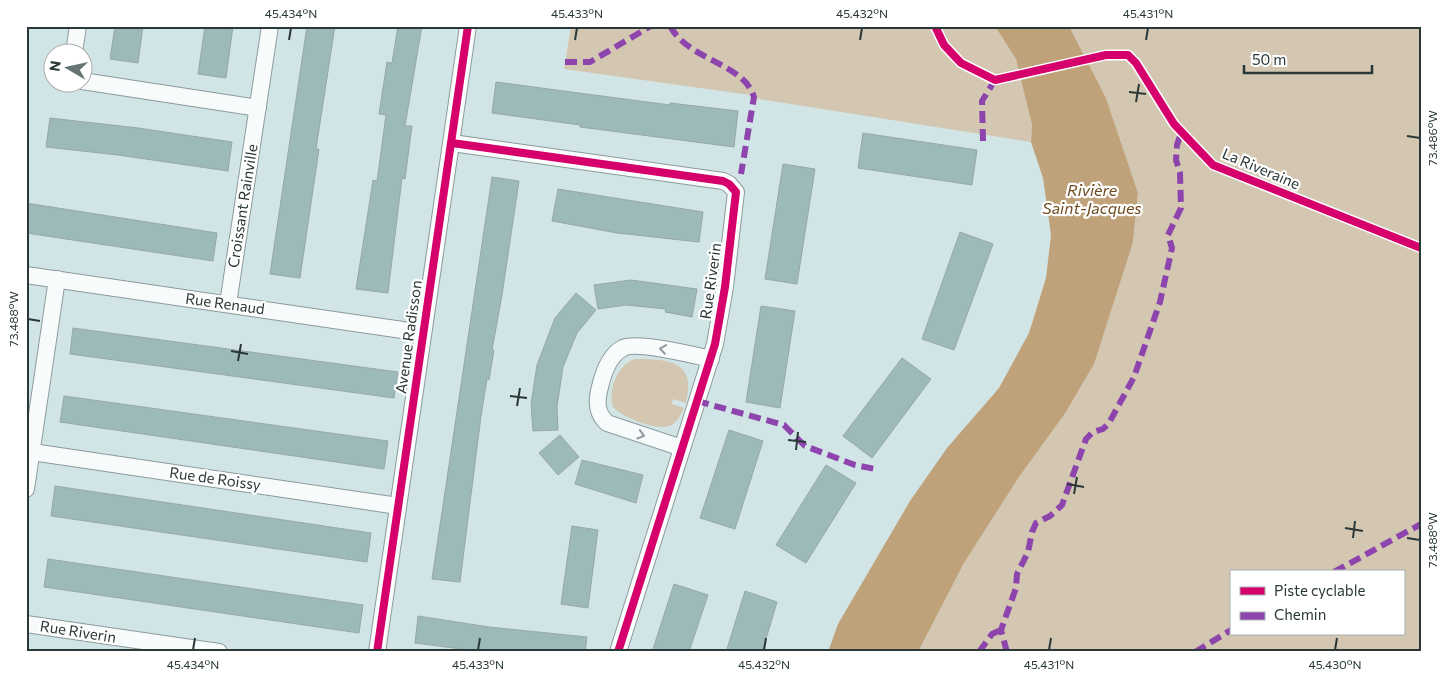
<svg xmlns="http://www.w3.org/2000/svg" width="1447" height="678" font-family="Commissioner,sans-serif">
<style>
.green{fill:#d3c7b2;fill-rule:evenodd}
.water{fill:#c0a27a}
.building{fill:#9dbabb;stroke:#98a7a7}
.lines{fill:none;stroke-linecap:round;stroke-linejoin:round}
.minor-casing{stroke:#8c9a9b;stroke-width:18}
.minor{stroke:#f8fbfb;stroke-width:16}
.quiet{stroke:#8e44ad;stroke-width:6;stroke-dasharray:12 6;stroke-linecap:butt}
.cycleway-casing{stroke:#fff;stroke-width:11}
.cycleway{stroke:#d6006c;stroke-width:8}
.oneway{stroke:#919a9a}
.ticks{fill:none;stroke:#2a3838;stroke-width:2}
.labels{text-anchor:middle;stroke-width:4.5;stroke-linejoin:round;paint-order:stroke}
.street-label{font-size:15px;fill:#2a3838;stroke:#fff}
.water-label{font-size:16px;font-style:italic;fill:#6e4a1e;stroke:#fff}
.neatline{fill:none;stroke:#2a3838;stroke-width:2}
.ticks-label{font-size:12px;text-anchor:middle;fill:#2a3838}
</style>
<rect width="100%" height="100%" fill="#d2e5e6"/>
<g class="green">
<polygon points="571,26 995,26 1016,58 1032,125 1031,142 759,99 750,95 564,69"/>
<path d="M1069,26H1421V652H918L964,563L1019,477L1064,415L1133,242L1138,193L1106,98ZM1231,572H1403V634H1231Z"/>
<path d="M635,359C669,359 697,361 686,403L673,399L672,404L684,408C681,414 678,421 672,425C658,432 623,418 613,407C608,389 617,365 635,359Z"/>
</g>
<polygon class="water" points="995,26 1069,26 1106,98 1138,193 1133,242 1094,364 1064,415 1019,477 964,563 918,652 828,652 838,624 910,501 947,448 999,388 1029,333 1046,278 1051,235 1043,178 1031,142 1032,125 1016,59"/>
<g class="building">
<polygon points="115,26 143,26 138,63 110,59"/>
<polygon points="205,26 233,26 226,78 198,74"/>
<polygon points="307,26 335,26 316,149 319,149 300,278 270,274"/>
<polygon points="398,26 422,26 405,126 412,126 405,179 402,178 388,293 356,289 373,180 377,181 386,115 379,114 387,62 392,63"/>
<polygon points="496,82 670,105 670,103 738,111 734,147 580,127 580,125 492,113"/>
<polygon points="50,118 138,128 232,142 228,171 118,155 46,147"/>
<polygon points="863,133 977,150 972,185 858,168"/>
<polygon points="783,164 815,169 797,284 765,279"/>
<polygon points="492,177 519,181 502,295 492,350 494,350 489,380 487,379 481,416 460,582 432,579"/>
<polygon points="558,189 703,212 699,242 617,233 552,221"/>
<polygon points="26,203 217,233 213,261 26,233"/>
<polygon points="960,232 993,244 954,350 922,339"/>
<polygon points="631,280 697,289 692,317 665,312 666,309 626,305 598,309 594,285"/>
<polygon points="576,293 596,310 577,333 563,367 557,407 558,430 533,431 531,404 537,365 555,318"/>
<polygon points="761,306 795,311 780,408 746,402"/>
<polygon points="73,328 398,372 394,398 70,354"/>
<polygon points="902,358 931,379 872,458 843,436"/>
<polygon points="64,396 388,441 384,469 60,422"/>
<polygon points="729,430 763,441 735,529 700,518"/>
<polygon points="560,435 579,457 558,475 539,453"/>
<polygon points="582,460 643,475 636,503 575,484"/>
<polygon points="826,465 856,483 806,563 776,545"/>
<polygon points="55,486 371,533 367,562 51,516"/>
<polygon points="572,526 598,530 588,608 561,604"/>
<polygon points="48,559 363,605 359,633 44,587"/>
<polygon points="674,584 708,595 689,652 652,652"/>
<polygon points="745,591 777,602 772,619 762,652 726,652"/>
<polygon points="418,616 489,627 587,637 585,652 484,652 415,643"/>
</g>
<g class="lines">
<defs>
<g id="minor">
<polyline points="74,52 78,26"/>
<polyline points="82,81 258,108"/>
<polyline points="452,143 723,181 729,184 736,192 725,287 715,344 618,652"/>
<polyline points="26,275 423,333"/>
<polyline points="228,304 270,26"/>
<path d="M682,448L607,423C596,413 596,401 600,387C603,374 609,355 623,348C636,341 694,355 711,359"/>
<polyline points="32,452 398,506"/>
<polyline points="26,489 57,279"/>
<polyline points="26,624 219,652"/>
<polyline points="377,652 468,26"/>
</g>
</defs>
<use href="#minor" class="minor-casing"/>
<use href="#minor" class="minor"/>
<g class="quiet">
<path d="M670,26C689,61 744,63 754,97L741,174"/>
<polyline points="565,62 590,62 651,26"/>
<polyline points="983,141 982,101 995,80"/>
<polyline points="697,401 784,425 805,446 855,465 875,469"/>
<polyline points="1334,572 1421,524"/>
<polyline points="979,652 992,634 1001,630"/>
<polyline points="1007,652 1001,630 1016,588 1017,574 1028,552 1032,532 1036,523 1050,516 1062,505 1086,439 1093,432 1103,429 1109,423 1134,377 1160,302 1172,248 1168,235 1181,208 1180,173 1176,160 1177,145 1181,133"/>
<polyline points="1195,652 1231,630"/>
</g>
<defs>
<g id="cycleway">
<polyline points="935,26 944,45 961,63 995,80 1106,55 1128,55 1136,63 1174,124 1213,165 1421,248"/>
<polyline points="452,143 723,181 729,184 736,192 725,287 715,344 618,652"/>
<polyline points="377,652 468,26"/>
</g>
</defs>
<use href="#cycleway" class="cycleway-casing"/>
<use href="#cycleway" class="cycleway"/>
</g>
<defs><path id="oneway-chevron" d="M-2-3.5L2.5 0L-2 3.5" fill="none" stroke-width="1.6" stroke-linecap="round" stroke-linejoin="round" transform="scale(1.25)"/></defs>
<g class="oneway">
<use href="#oneway-chevron" transform="translate(663 349) rotate(-172)"/>
<use href="#oneway-chevron" transform="translate(641 435) rotate(17)"/>
</g>
<path class="ticks" d="M289,40L291,28M575,40L577,28M860,40L862,28M1146,40L1148,28M1129,92L1146,94M1136,102L1139,84M1407,136L1420,138M28,319L40,321M231,351L248,354M238,361L241,344M510,396L527,398M517,406L520,388M788,440L806,442M796,450L798,432M1067,484L1084,487M1074,494L1077,477M1345,528L1363,531M1353,538L1355,521M1407,538L1420,540M193,650L195,638M478,650L480,638M764,650L766,638M1049,650L1051,638M1335,650L1337,638"/>
<g class="labels">
<g class="street-label">
<text transform="translate(1261 169) rotate(23)" y="5">La Riveraine</text>
<text transform="translate(243 206) rotate(-81)" y="5">Croissant Rainville</text>
<text transform="translate(711 281) rotate(-82)" y="5">Rue Riverin</text>
<text transform="translate(225 304) rotate(8)" y="5">Rue Renaud</text>
<text transform="translate(409 337) rotate(-82)" y="5">Avenue Radisson</text>
<text transform="translate(215 479) rotate(8)" y="5">Rue de Roissy</text>
<text transform="translate(78 632) rotate(9)" y="5">Rue Riverin</text>
</g>
<g class="water-label">
<text x="1092" y="196">Rivière<tspan x="1092" dy="18">Saint-Jacques</tspan></text>
</g>
</g>
<rect width="1447" height="678" fill="none" stroke="#ffffff" stroke-width="55"/>
<rect x="1230" y="570" width="175" height="65" fill="#ffffff" stroke="#aaafaf"/>
<rect x="1240" y="587" width="25" height="8" fill="#d6006c" stroke="#aaafaf"/>
<text x="1274" y="596" font-size="15" fill="#2a3838">Piste cyclable</text>
<rect x="1240" y="612" width="25" height="8" fill="#8e44ad" stroke="#aaafaf"/>
<text x="1274" y="620" font-size="15" fill="#2a3838">Chemin</text>
<g transform="translate(68 68) rotate(279)"><circle r="24" fill="#ffffff" stroke="#aaafaf"/>
<path d="M0-4L9 19L0 12L-9 19Z" fill="#657575"/>
<text y="-8" font-size="14" font-weight="bold" text-anchor="middle" fill="#2a3838">N</text>
</g>
<path d="M1244 65v8h128v-8" fill="none" stroke="#2a3838" stroke-width="2.5"/>
<text x="1252" y="65" font-size="15" fill="#2a3838" stroke="#ffffff" stroke-width="4" paint-order="stroke">50 m</text>
<rect x="28" y="28" width="1392" height="622" class="neatline"/>
<g class="ticks-label">
<text x="291" y="18">45.434°N</text>
<text x="577" y="18">45.433°N</text>
<text x="862" y="18">45.432°N</text>
<text x="1148" y="18">45.431°N</text>
<text transform="translate(1433 138) rotate(-90)" y="4">73.486°W</text>
<text transform="translate(14 319) rotate(-90)" y="4">73.488°W</text>
<text transform="translate(1433 540) rotate(-90)" y="4">73.488°W</text>
<text x="193" y="669">45.434°N</text>
<text x="478" y="669">45.433°N</text>
<text x="764" y="669">45.432°N</text>
<text x="1049" y="669">45.431°N</text>
<text x="1335" y="669">45.430°N</text>
</g>
</svg>
